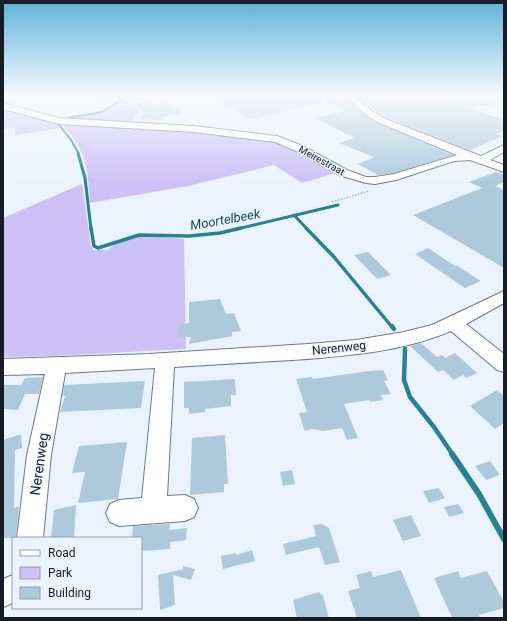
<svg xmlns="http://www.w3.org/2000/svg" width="507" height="621" font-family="Roboto,sans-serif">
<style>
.green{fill:#cdc1f7}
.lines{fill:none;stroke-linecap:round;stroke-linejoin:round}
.stream-far4{stroke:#298194;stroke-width:2}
.stream-far3{stroke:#298194;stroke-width:3}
.stream-far2{stroke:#298194;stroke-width:3.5}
.stream-far1{stroke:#298194;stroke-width:4.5}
.stream{stroke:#298194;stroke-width:6}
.building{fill:#accadc}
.minor-casing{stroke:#687a91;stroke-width:2}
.path{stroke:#a8b0ba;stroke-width:1.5;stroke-dasharray:1.5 1.5;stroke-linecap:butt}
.minor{fill:#fff;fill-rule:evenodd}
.labels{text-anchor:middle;stroke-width:3;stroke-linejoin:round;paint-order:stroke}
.far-street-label{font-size:10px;fill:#161d26;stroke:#ebf4fe}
.street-label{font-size:12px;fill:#161d26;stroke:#ebf4fe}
.water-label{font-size:13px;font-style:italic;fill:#164953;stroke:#ebf4fe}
.near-street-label{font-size:14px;fill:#161d26;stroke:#ebf4fe}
</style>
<rect width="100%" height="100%" fill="#ebf4fe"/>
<g class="green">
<polygon points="206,96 313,96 325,102 251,119"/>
<polygon points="121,100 130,101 128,104 140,111 129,124 64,120 105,111"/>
<polygon points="10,110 56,122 61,128 15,135 15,127 3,129 3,111"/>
<path d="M60,122L162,127L282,141L339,172L302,183L274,165L188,186L90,203C87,163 87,153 60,122Z"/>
<path d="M82,184L91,246L94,250H108C127,231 159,237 184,239L186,349L52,356L3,357V218Z"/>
</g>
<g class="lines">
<g class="stream-far4">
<polyline points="62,119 102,112 127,96"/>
<polyline points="56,121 71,140 79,154"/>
</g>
<g class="stream-far3">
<polyline points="78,153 85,178 91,229"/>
<polyline points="294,215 307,229"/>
<polyline points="237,229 338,205"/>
</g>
<g class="stream-far2">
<polyline points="91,228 94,246 98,248 139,235 189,236 220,233 241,228"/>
<polyline points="306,228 334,257 392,327"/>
</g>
<g class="stream-far1">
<polyline points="392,326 394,329"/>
<polyline points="405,349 404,380 410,397 434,427 453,455"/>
</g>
<polyline class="stream" points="452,454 479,494 504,539"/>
</g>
<g class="building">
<polygon points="321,96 345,96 365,116 376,123 453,155 394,173 378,175 358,164 374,157 339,143 354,138 315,118 347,111 324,100 327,99"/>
<polygon points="356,96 485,96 501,105 463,107 504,119 504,130 496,134 503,136 470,150 384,117"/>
<polygon points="148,100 154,105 166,102 183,113 163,117 160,120 139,119 145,113 132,103"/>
<polygon points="496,172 504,175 504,182 495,186 504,190 504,268 413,215 482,188 469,182"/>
<polygon points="428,248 455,266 456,265 481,281 465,288 415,254"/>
<polygon points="368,252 391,275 377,279 354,255"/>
<polygon points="220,299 226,314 234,313 241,331 232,332 232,336 189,344 191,337 178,337 178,325 189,323 189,302"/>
<polygon points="421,343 437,357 442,355 445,358 455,353 477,373 466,378 463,375 454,380 443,370 438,372 410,346"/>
<polygon points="383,370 388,380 384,381 391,394 381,395 383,400 370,402 369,400 344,404 358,438 347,440 342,428 323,431 312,429 305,431 304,429 299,413 307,412 296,379 312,377 313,379 369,371"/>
<polygon points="43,377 39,394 25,394 18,410 3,409 3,385 21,385 25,378"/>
<polygon points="235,379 236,395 231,395 231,406 205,409 205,412 189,414 189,408 184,408 184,382"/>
<polygon points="145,381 141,408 60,412 65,396 63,396 64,385"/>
<polygon points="497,390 504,396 504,423 495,429 470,406"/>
<polygon points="21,434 22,448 15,450 14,508 19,506 16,538 3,538 3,440"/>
<polygon points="225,435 228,484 224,484 224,492 190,495 192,438"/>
<polygon points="127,442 118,499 78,503 85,472 72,473 79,446"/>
<polygon points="490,461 500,475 486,480 475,466"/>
<polygon points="292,470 295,484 283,486 280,472"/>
<polygon points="439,488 445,498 429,503 423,491"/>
<polygon points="458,504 464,513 449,517 444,507"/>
<polygon points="76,505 74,538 51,538 54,510"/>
<polygon points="411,515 421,536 403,541 393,520"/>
<polygon points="170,524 169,530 187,528 186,540 170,542 170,549 141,551 141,538 132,538 133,526"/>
<polygon points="322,524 329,528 340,562 325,565 319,547 286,555 283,544 316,536 313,525"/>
<polygon points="252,550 255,561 223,569 221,556 236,553 236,555"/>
<polygon points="183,566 195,569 191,580 173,575 175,605 160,610 158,575 183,569"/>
<polygon points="401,570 421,618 357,618 348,591 360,588 356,575 371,571 373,577"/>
<polygon points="458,571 461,578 487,571 504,602 504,608 479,615 480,618 452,618 434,578"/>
<polygon points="319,592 323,596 329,618 297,618 293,600"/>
</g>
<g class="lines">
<defs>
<g id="minor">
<polygon points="346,96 354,96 372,111 383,118 481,156 504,145 504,152 490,160 504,165 504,172 470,160 454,161 396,180 375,184 366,183 339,175 296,151 275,142 194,132 59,124 3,109 3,103 59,118 194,126 277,136 303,146 347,170 366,177 375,177 394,174 457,155 377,122 366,115"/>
<path d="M504,291V303L466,324L504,354V372L497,370L451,331C402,352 346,356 293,360C253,362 214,365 174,367L167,496L185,495L194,499L198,508L194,517L185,521L119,526L110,522L106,513L110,504L119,500L142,498L155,368L65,373L51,455L43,538H17L27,455L45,374L3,375V359L149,354L308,344L356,340L404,332L432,325Z"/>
<polygon points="13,575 13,603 3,607 3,579"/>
</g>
</defs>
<use href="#minor" class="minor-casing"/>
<polyline class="path" points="332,202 369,191"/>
<use href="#minor" class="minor"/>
</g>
<linearGradient id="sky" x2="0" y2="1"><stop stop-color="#5fb1d9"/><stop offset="0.52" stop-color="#f6faff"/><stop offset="1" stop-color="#f6faff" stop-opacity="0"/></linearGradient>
<rect width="507" height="183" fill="url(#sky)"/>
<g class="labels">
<g class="far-street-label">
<text transform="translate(322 160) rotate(29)" y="4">Meirestraat</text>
</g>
<g class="street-label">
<text transform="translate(339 348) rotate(-6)" y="4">Nerenweg</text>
</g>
<g class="water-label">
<text transform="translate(225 219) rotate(-10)" y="5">Moortelbeek</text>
</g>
<g class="near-street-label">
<text transform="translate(39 464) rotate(-82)" y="5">Nerenweg</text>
</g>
</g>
<rect width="507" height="621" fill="none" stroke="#161d26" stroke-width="8"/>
<rect x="12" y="537" width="130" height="72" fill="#ebf4fe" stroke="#969ea8"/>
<rect x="20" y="550" width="20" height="6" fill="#ffffff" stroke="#969ea8"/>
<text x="48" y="557" font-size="12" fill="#161d26">Road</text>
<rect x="20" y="567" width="20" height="12" fill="#cdc1f7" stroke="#969ea8"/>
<text x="48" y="577" font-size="12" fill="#161d26">Park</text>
<rect x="20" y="587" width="20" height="12" fill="#accadc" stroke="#969ea8"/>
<text x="48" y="597" font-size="12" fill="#161d26">Building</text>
</svg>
